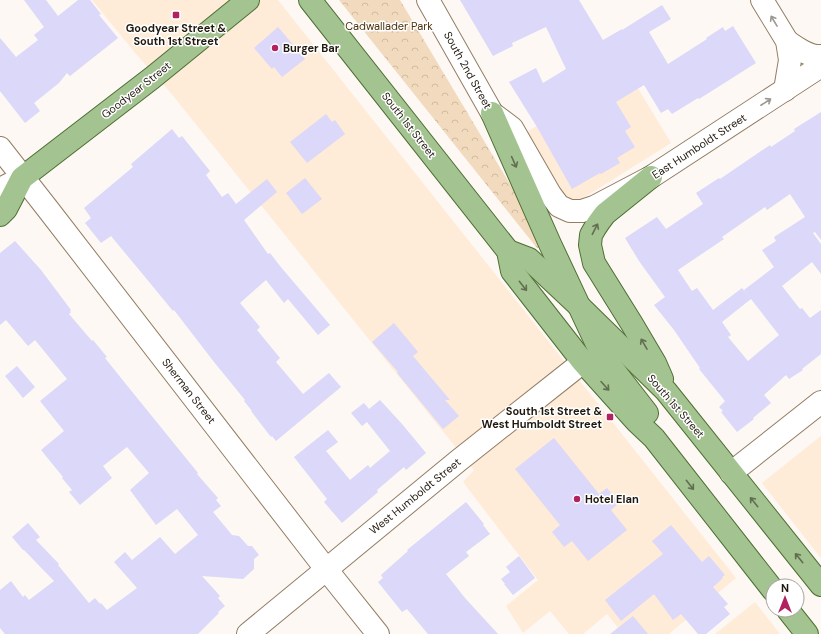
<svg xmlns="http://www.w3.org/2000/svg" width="821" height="634" font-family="'DM Sans',sans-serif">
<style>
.built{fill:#feecd8}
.park{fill:url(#park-crowns)}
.building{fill:#dbd8f9;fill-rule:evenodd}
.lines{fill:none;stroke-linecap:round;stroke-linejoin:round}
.minor-casing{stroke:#937d64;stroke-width:24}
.major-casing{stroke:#4e6f33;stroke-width:24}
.minor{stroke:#fff;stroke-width:22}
.major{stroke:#a3c491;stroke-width:22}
.oneway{stroke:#9b9893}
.oneway2{stroke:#626e50}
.poi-dot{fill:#b0235e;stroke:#fff;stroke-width:1.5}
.labels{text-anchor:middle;stroke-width:3;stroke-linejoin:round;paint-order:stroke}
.park-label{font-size:11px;fill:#4c320f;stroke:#fff}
.poi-label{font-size:11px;font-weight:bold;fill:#21190f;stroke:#fff;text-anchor:start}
.street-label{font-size:11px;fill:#21190f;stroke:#fff}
</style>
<defs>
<pattern id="park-crowns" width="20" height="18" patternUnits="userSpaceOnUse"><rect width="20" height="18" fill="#f2dabe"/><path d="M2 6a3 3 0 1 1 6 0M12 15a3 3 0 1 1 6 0" fill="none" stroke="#cfbaa2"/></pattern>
</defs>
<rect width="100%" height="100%" fill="#fdf8f3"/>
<g class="built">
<polygon points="92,0 278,0 736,578 669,634 623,634 607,614 583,634 569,634 550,611 523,633 506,606 538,580 463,482 474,470 170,92 136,54"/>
<polygon points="628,72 671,143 569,207 525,133"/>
<polygon points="821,436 821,558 762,483"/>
<polygon points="755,602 780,634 715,634"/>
</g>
<polygon class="park" points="339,0 400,0 517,196 541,243 540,248 537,248"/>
<g class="building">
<polygon points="24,0 46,0 58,16 78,0 90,0 101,14 99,15 118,38 70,76 67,73 59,83 34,103 40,111 25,123 0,91 0,38 16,57 38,40 34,35 44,27"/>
<polygon points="460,0 579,0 603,40 622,29 622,30 662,5 671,19 649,32 668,64 707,39 706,38 723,27 725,31 733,26 756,63 699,99 698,98 672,114 668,109 661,113 644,85 616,102 631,127 625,131 635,147 617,158 620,163 601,174 600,173 572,189 537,127 509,82 536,68 543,83 566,69 546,27 512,43 513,46 493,56"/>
<polygon points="278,27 305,59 282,77 274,67 272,69 254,48"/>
<path d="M821,112V240L815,232L813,233L821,244V274L812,262L782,286L800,309L802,308L810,318L821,310V354L802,369L803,370L789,379L786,375L764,395L771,403L753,418L754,419L737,432L721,412L723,411L719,407L725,401L699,369L700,368L674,330L654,305L665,297L639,261L625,238L657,217L666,229L703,204L696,193L719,178L720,179L770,145L771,147L795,131L794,129ZM790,194L805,217L774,237L776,241L762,250L774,267L744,290L779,335L748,361L728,337L731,335L722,322L751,299L742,288L713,310L697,288L692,291L678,270L724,239L722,237L732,230L765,207L767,210Z"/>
<polygon points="326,114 332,122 335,120 345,134 307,163 290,142"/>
<polygon points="172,129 179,138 182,136 210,171 206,175 222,197 228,193 236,204 267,179 277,192 244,220 268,254 270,253 280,266 330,325 318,335 288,299 284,303 266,280 240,303 260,327 257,330 280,358 276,362 303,394 329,373 341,387 276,441 272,436 271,437 251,411 252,411 244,401 245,400 214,362 174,310 173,311 150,283 111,236 101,243 85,223 91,218 84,208 133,167 131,164"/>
<polygon points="305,178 322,199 302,214 286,193"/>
<polygon points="15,241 41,270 71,310 70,311 71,312 69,314 92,341 93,340 107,357 105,358 125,383 198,473 197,474 218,498 216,500 221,506 213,512 232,535 239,536 248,546 252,546 259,555 254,559 254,569 243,579 202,576 220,596 218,598 225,606 218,612 219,613 198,634 5,634 0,628 0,590 11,581 23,597 25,595 29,600 54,581 24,550 23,550 12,537 28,523 40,537 36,540 59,564 58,565 89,603 95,598 100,604 101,603 107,610 137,588 114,562 125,552 132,560 160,537 175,554 198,535 177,509 156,525 130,490 149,473 127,447 103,466 112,478 80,505 69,492 72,490 62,478 63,477 41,450 64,431 40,401 67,379 35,340 28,346 6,320 0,325 0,253"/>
<polygon points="394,323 418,352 413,356 450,400 445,400 459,416 443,429 397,373 398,372 372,342"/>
<polygon points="17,366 35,387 23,398 5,376"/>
<polygon points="380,400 402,424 426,453 406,470 404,467 377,490 378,492 342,523 324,502 327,499 294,457 328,430 338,442 326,451 350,480 368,465 370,468 390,451 367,422 362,426 351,413 364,403 369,409"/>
<polygon points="554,438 599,494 607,488 619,503 611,510 627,530 588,561 572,541 564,547 552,532 560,525 515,469"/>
<polygon points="466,502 484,524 483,525 490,534 466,552 469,556 446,574 465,598 498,634 428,634 407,609 402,612 378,582 383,578 381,575 408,551 407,550"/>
<polygon points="671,525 702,562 709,556 725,575 722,577 723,578 713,587 728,604 724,607 730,614 706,634 698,634 681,614 673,620 654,594 621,621 605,600 663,554 652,541"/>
<polygon points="519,556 535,578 513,595 504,584 505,584 501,579 510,572 506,567"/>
<polygon points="633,616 648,634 610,634"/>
</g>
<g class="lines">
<defs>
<g id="minor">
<polyline points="428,0 492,113 512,128 550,194 559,206 570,211 582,211 594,207 651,177 821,66"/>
<polyline points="762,0 787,41 790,60 785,90"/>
<path d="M787,41C797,48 809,57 821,56"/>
<polyline points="0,148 47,208 326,569 378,634"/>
<polyline points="0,189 22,178"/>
<polyline points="731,473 821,402"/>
<polyline points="248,634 458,461 583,362"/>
</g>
<g id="major">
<polyline points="310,0 508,251 512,271 583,362 636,421 654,438 773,590"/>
<polyline points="492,113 550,244 602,355 647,413"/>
<polyline points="651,177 605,214 599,222 595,228 591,235 590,245 594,263 632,324 655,363 662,379"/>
<polyline points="0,215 6,209 22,178 152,78 248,0"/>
<polyline points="508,251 529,259 577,304 666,391 821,585"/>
<polyline points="788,610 807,634"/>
</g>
</defs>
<use href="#minor" class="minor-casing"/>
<use href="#major" class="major-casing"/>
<use href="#minor" class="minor"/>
<use href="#major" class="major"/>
</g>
<defs><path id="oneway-shaft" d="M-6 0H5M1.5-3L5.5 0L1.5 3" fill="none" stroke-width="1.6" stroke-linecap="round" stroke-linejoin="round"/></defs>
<g class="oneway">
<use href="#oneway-shaft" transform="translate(774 21) rotate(-121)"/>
<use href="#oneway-shaft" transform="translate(766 102) rotate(-33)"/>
</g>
<g class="oneway2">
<use href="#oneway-shaft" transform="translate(514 162) rotate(66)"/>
<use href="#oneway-shaft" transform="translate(595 229) rotate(-63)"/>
<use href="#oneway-shaft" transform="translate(523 286) rotate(52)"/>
<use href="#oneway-shaft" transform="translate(644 344) rotate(-120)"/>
<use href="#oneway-shaft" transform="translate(605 386) rotate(48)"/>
<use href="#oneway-shaft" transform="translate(690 485) rotate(52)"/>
<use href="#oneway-shaft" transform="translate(754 502) rotate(-129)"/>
<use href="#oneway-shaft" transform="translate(799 558) rotate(-129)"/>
</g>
<g class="poi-dot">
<rect x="172" y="11" width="8" height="8" rx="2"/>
<circle cx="275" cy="48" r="4"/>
<rect x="606" y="413" width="8" height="8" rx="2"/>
<circle cx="577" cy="499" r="4"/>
</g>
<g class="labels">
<g class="park-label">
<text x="389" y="30">Cadwallader Park</text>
</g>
<g class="poi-label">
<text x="176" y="32" text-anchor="middle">Goodyear Street &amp;<tspan x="176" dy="13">South 1st Street</tspan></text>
<text x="283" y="52">Burger Bar</text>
<text x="602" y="415" text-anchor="end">South 1st Street &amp;<tspan x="602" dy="13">West Humboldt Street</tspan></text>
<text x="585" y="503">Hotel Elan</text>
</g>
<g class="street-label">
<text transform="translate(468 70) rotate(61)" y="4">South 2nd Street</text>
<text transform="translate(136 90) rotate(-38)" y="4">Goodyear Street</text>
<text transform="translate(409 125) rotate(52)" y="4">South 1st Street</text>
<text transform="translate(699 146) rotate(-33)" y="4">East Humboldt Street</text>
<text transform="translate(189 391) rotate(52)" y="4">Sherman Street</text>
<text transform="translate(676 406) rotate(49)" y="4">South 1st Street</text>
<text transform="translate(415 496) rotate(-39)" y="4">West Humboldt Street</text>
</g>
</g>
<g transform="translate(785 598)"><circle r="19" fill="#ffffff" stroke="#a6a39f"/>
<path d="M0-3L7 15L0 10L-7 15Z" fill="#b0235e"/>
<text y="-6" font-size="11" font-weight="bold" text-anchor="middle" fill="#21190f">N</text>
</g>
</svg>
